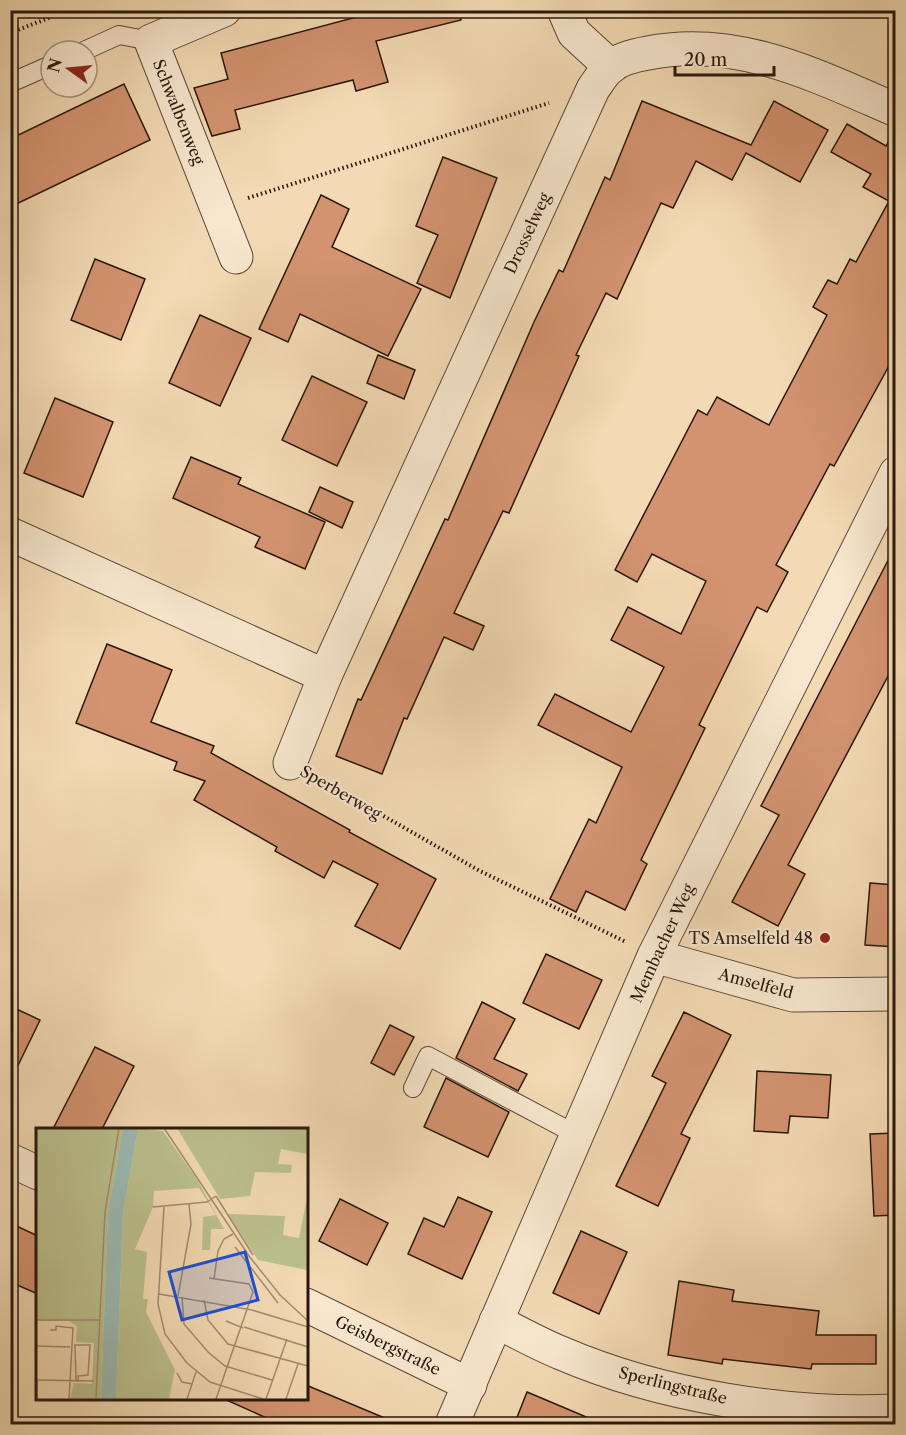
<svg xmlns="http://www.w3.org/2000/svg" width="906" height="1435" font-family="'Libre Caslon Text',serif">
<style>
.building{fill:#d39370;stroke:#2a170c;stroke-width:1.5}
.lines{fill:none;stroke-linecap:round;stroke-linejoin:round}
.service-casing{stroke:#5c4836;stroke-width:20}
.minor-casing{stroke:#5c4836;stroke-width:35}
.path{stroke:#2a170c;stroke-width:4;stroke-dasharray:1.5 3;stroke-linecap:butt}
.service{stroke:#f7e7ce;stroke-width:18}
.minor{stroke:#f7e7ce;stroke-width:33}
.poi-dot{fill:#8f2418;stroke:#f7e7ce;stroke-width:2}
.labels{text-anchor:middle;stroke-width:4.5;stroke-linejoin:round;paint-order:stroke}
.street-label{font-size:16px;fill:#2a170c;stroke:#f7e7ce}
.poi-label{font-size:16px;fill:#2a170c;stroke:#f7e7ce;text-anchor:end}
.inset-road{fill:none;stroke:#a38c71;stroke-width:1.5}
.view{fill:#1d4ed8;fill-opacity:0.15;stroke:#1d4ed8;stroke-width:3}
.inset-edge{fill:none;stroke:#2a170c;stroke-width:3}
</style>
<rect width="100%" height="100%" fill="#f3dab4"/>
<filter id="stains"><feTurbulence type="fractalNoise" baseFrequency=".00333" numOctaves="4"/><feColorMatrix values="0 0 0 0 .2 0 0 0 0 .09 0 0 0 0 .02 0 0 0 .5 -.17"/></filter>
<radialGradient id="worn" r=".72"><stop offset=".6" stop-color="#630" stop-opacity="0"/><stop offset="1" stop-color="#630" stop-opacity=".3"/></radialGradient>
<g class="building">
<polygon points="383,10 459,10 461,20 376,41 388,82 356,91 353,80 235,110 240,129 212,136 194,88 228,79 221,53"/>
<polygon points="124,84 150,140 10,207 10,139"/>
<polygon points="642,101 751,145 774,101 828,130 800,182 746,153 732,180 696,161 673,208 661,203 617,299 606,293 576,355 579,356 509,513 503,511 454,613 484,626 473,650 444,637 407,719 404,718 382,774 336,756 358,699 361,700 445,519 448,520 534,322 559,270 563,272 605,177 610,180"/>
<polygon points="847,124 886,146 896,130 896,353 834,466 830,464 776,565 788,572 767,612 757,607 699,725 705,728 641,860 647,864 625,910 586,891 576,912 550,899 589,819 596,823 622,767 538,725 555,694 631,732 664,667 611,640 628,607 681,634 706,581 652,554 637,582 615,570 698,410 707,415 717,397 769,425 827,315 813,307 828,280 837,284 850,259 856,262 889,201 863,187 871,174 831,152"/>
<polygon points="443,157 497,178 450,298 417,283 438,235 416,226"/>
<polygon points="321,195 349,209 332,247 421,289 388,356 300,314 288,342 259,329"/>
<polygon points="95,259 145,279 121,340 71,320"/>
<polygon points="200,315 251,338 220,406 169,383"/>
<polygon points="378,355 415,370 404,399 367,383"/>
<polygon points="312,376 367,402 337,466 282,440"/>
<polygon points="55,398 113,422 83,497 24,473"/>
<polygon points="191,457 241,478 238,484 325,522 305,569 255,547 260,537 173,498"/>
<polygon points="320,487 353,502 342,528 309,512"/>
<polygon points="896,545 896,661 788,865 805,874 778,926 732,902 779,815 761,806"/>
<polygon points="107,644 172,670 151,722 214,746 211,753 350,830 349,832 436,879 400,949 355,926 378,884 333,861 324,878 275,851 277,847 194,800 205,781 174,770 177,762 76,723"/>
<polygon points="870,883 896,885 896,947 865,945"/>
<polygon points="546,954 602,980 579,1029 523,1003"/>
<polygon points="482,1002 515,1019 494,1059 527,1074 518,1091 456,1058"/>
<polygon points="10,1006 40,1020 10,1082"/>
<polygon points="684,1012 731,1035 681,1134 690,1138 658,1206 616,1186 666,1083 652,1076"/>
<polygon points="390,1025 414,1037 394,1075 371,1063"/>
<polygon points="95,1047 134,1066 102,1129 53,1129"/>
<polygon points="757,1071 831,1075 828,1118 790,1116 788,1133 754,1131"/>
<polygon points="446,1078 509,1112 488,1157 424,1127"/>
<polygon points="896,1133 896,1215 874,1216 870,1134"/>
<polygon points="458,1197 492,1212 462,1279 408,1254 424,1218 444,1227"/>
<polygon points="340,1199 388,1223 367,1265 319,1241"/>
<polygon points="10,1223 38,1236 38,1294 10,1282"/>
<polygon points="581,1231 627,1252 599,1314 553,1293"/>
<polygon points="679,1281 734,1290 732,1301 819,1311 816,1335 876,1335 876,1364 812,1364 811,1369 723,1359 722,1364 668,1355"/>
<polygon points="306,1385 399,1424 399,1425 282,1425 222,1398 306,1398"/>
<polygon points="527,1392 603,1424 603,1425 514,1425"/>
</g>
<g class="lines">
<defs>
<g id="service">
<polyline points="84,51 119,35 151,41"/>
<polyline points="10,83 51,65"/>
<polyline points="413,1088 428,1056 577,1135"/>
</g>
<g id="minor">
<polyline points="224,10 151,41 236,257"/>
<polyline points="564,10 574,33 611,67"/>
<polyline points="10,534 325,676"/>
<path d="M290,763L325,676L593,89C598,82 603,73 610,67C620,59 636,55 648,53C737,35 817,76 896,110"/>
<polyline points="654,956 793,995 896,994"/>
<polyline points="10,1160 38,1173"/>
<polyline points="306,1305 470,1385"/>
<path d="M496,1321C517,1332 539,1344 561,1353C661,1396 788,1416 896,1411"/>
<polyline points="452,1424 654,956 896,473"/>
</g>
</defs>
<use href="#service" class="service-casing"/>
<use href="#minor" class="minor-casing"/>
<g class="path">
<polyline points="10,33 69,10"/>
<polyline points="248,198 549,103"/>
<polyline points="317,778 480,871 626,942"/>
</g>
<use href="#service" class="service"/>
<use href="#minor" class="minor"/>
</g>
<circle class="poi-dot" cx="825" cy="938" r="6"/>
<g class="labels">
<g class="street-label">
<text transform="translate(179 112) rotate(68)" y="6">Schwalbenweg</text>
<text transform="translate(527 233) rotate(-65)" y="6">Drosselweg</text>
<text transform="translate(341 792) rotate(30)" y="6">Sperberweg</text>
<text transform="translate(662 943) rotate(-65)" y="6">Membacher Weg</text>
<text transform="translate(756 983) rotate(15)" y="6">Amselfeld</text>
<text transform="translate(388 1345) rotate(26)" y="6">Geisbergstraße</text>
<text transform="translate(673 1385) rotate(14)" y="6">Sperlingstraße</text>
</g>
<g class="poi-label">
<text x="813" y="944">TS Amselfeld 48</text>
</g>
</g>
<g transform="translate(36 1128)">
<rect width="272" height="272" fill="#f3dab4"/>
<path d="M0,0H87L72,84L65,271H34L38,255L56,256L58,215L40,214L41,198L33,193H0ZM102,0L127,3L162,53L188,101H175L174,122H166L167,89L180,87L163,60L118,63L117,79L99,121L111,124L107,171H112L110,184L139,242L133,271H80L87,85ZM141,0H271V26L245,21L242,36L256,37L255,45L219,44L214,68L184,71ZM271,70V142L222,132L192,86L249,88L247,107L263,110Z" fill="#bbc08d"/>
<path d="M87,0H102L87,85L80,271H65L72,84Z" fill="#9cbab3"/>
<path class="inset-road" d="M128,0L213,128L244,167L272,193M180,68L217,127M117,79L171,74L180,68M128,79L122,176L129,206L151,235L174,254L227,271M199,119L242,175M173,150L213,156L217,164L180,271M178,151L182,123L188,111L197,106M123,166L216,182L272,199M142,168L155,96L153,76M146,169L148,196L172,224L189,238L236,252M168,172L172,192L192,216L272,238M0,192H64M190,193L207,200M208,199L272,219M14,202H20V198L37,200L33,271M0,218L34,219M141,245L146,254L156,256M0,252L58,253M40,253L39,217H54L52,247L42,248V254M1,271V252M60,271L69,84L83,0M151,271L160,244M230,271L251,211M250,271L262,236"/>
<path class="view" d="M209,124L222,172L146,192L133,144Z"/>
<rect width="272" height="272" class="inset-edge"/>
</g>
<rect width="906" height="1435" fill="none" stroke="#f3dab4" stroke-width="36"/>
<rect x="12" y="12" width="882" height="1411" fill="none" stroke="#2a170c" stroke-width="3"/>
<rect x="18" y="18" width="870" height="1399" fill="none" stroke="#2a170c" stroke-width="1.5"/>
<g transform="translate(69 69) rotate(285)"><circle r="28" fill="#f7e7ce" stroke="#a59480" stroke-width="1.5"/>
<path d="M0-4.5L10 22L0 15L-10 22Z" fill="#8f2418"/>
<text y="-9" font-size="16" font-weight="bold" text-anchor="middle" fill="#2a170c">N</text>
</g>
<path d="M675 66v9h99v-9" fill="none" stroke="#2a170c" stroke-width="3"/>
<text x="684" y="66" font-size="18" fill="#2a170c" stroke="#f7e7ce" stroke-width="4.5" paint-order="stroke">20 m</text>
<rect width="100%" height="100%" filter="url(#stains)"/>
<rect width="100%" height="100%" fill="url(#worn)"/>
</svg>
